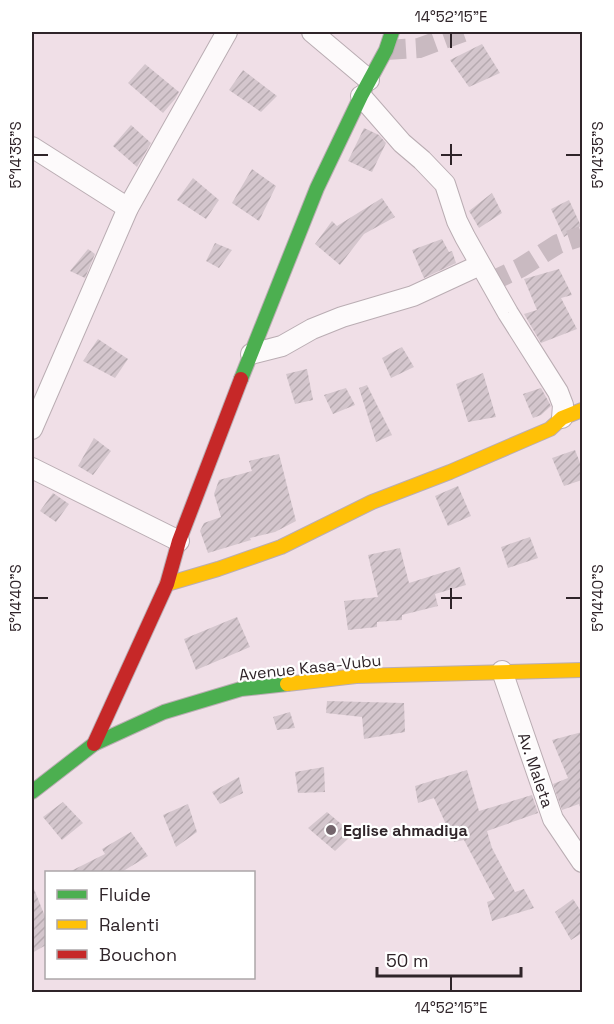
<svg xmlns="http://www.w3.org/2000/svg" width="614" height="1024" font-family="'Space Grotesk',sans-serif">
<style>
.building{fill:url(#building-hatch)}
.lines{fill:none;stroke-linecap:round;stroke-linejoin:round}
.street-tunnel{stroke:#c9bac1;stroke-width:20;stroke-dasharray:20 10;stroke-linecap:butt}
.street-casing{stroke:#baadb3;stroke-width:22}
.fast-casing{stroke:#baadb3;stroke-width:16}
.slow-casing{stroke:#baadb3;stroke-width:16}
.jam-casing{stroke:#baadb3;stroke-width:16}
.street{stroke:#fdfafb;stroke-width:20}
.fast{stroke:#4caf50;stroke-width:14}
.slow{stroke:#ffc107;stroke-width:14}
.jam{stroke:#c62828;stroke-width:14}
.ticks{fill:none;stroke:#2f2429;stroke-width:2}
.poi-dot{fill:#73656c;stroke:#fff;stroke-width:2}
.labels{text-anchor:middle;stroke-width:4.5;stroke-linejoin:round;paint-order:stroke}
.street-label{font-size:16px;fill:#2f2429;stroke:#fff}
.poi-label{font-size:16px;font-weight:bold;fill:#2f2429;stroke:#fff;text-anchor:start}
.neatline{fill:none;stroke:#2f2429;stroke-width:2}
.ticks-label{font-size:15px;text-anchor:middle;fill:#2f2429}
</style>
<defs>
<pattern id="building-hatch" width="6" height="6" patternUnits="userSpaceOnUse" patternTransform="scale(1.5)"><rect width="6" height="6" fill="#d4c6cd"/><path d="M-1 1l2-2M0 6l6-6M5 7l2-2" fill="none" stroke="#b6aab0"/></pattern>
</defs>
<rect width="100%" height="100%" fill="#f0dfe7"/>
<g class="building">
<polygon points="482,44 500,73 469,87 450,60"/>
<polygon points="145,64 179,92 175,99 163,113 128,83"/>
<polygon points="243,70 277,96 261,112 229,90"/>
<polygon points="131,125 151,143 137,167 113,146"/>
<polygon points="364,128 379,135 386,143 372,172 348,161"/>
<polygon points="252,169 276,186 259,221 232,203"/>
<polygon points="193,178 219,200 206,219 177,200"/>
<polygon points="492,193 502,213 479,228 469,211"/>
<polygon points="382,198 395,217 364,234 340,265 315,244 332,221 337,226"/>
<polygon points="569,200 581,226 564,237 551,209"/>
<polygon points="442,239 449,252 452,251 456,263 424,278 412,250"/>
<polygon points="215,243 232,250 219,268 206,261"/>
<polygon points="88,249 95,254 85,278 70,271"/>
<polygon points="559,269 572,295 561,298 577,329 541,343 524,314 537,310 524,279"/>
<polygon points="98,339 128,359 115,378 83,361"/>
<polygon points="402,347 414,367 391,378 382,358"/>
<polygon points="307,369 313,400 295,404 286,374"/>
<polygon points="483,373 496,417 468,422 456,384"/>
<polygon points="367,385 392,435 376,442 359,388"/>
<polygon points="346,388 355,405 333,414 324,395"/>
<polygon points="541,388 551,406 541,415 533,418 523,394"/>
<polygon points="94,438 111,451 93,475 78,466"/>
<polygon points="575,450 582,468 582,480 564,486 552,458"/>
<polygon points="279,454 296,521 275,532 250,538 251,540 208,553 200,531 204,523 221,517 214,494 219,480 252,471 249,461"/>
<polygon points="458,486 471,516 448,526 435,496"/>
<polygon points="53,493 69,504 56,522 40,511"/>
<polygon points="530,537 538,558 508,568 501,547"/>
<polygon points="400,548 409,583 460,567 466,585 435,594 438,606 402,615 402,620 377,622 377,627 348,630 344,601 378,597 368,555"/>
<polygon points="237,617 250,647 196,670 184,639"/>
<polygon points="327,701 404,703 405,732 364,739 362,717 326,713"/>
<polygon points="290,712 295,728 277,730 273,717"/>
<polygon points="582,732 582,812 579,804 562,810 553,784 568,778 552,740"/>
<polygon points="324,767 325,792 298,793 295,772"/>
<polygon points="467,770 479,811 532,795 538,813 487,831 492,848 515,892 524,889 534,908 492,921 487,902 495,899 464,840 454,842 434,798 418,803 415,786"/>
<polygon points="239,777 243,793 220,804 212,792"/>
<polygon points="63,802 83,823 62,840 43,817"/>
<polygon points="188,804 197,832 176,847 163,815"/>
<polygon points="327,812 353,834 335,851 308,828"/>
<polygon points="131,832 148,856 120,873 67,873 105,854 102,849"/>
<polygon points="32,884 46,919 46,945 32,953"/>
<polygon points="573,899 582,913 582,933 571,940 555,912"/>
</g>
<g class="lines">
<g class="street-tunnel">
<polyline points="386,50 419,48 463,32"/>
<polyline points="490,282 520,268 558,244 582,236"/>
</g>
<defs>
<g id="street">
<polyline points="312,32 369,80"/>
<polyline points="361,96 402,143 422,160 445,184 457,221 465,237 508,313 558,392 563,405 562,418"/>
<polyline points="32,147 128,208"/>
<polyline points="251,354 282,346 312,329 342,317 413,296 480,265"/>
<polyline points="32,429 128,208 227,32"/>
<polyline points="32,468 179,541"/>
<polyline points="502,671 553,819 582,862"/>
</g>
<g id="fast">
<polyline points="241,379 317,188 361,96 386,50 392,32"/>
<polyline points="32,792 94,744 164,712 241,689 287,684"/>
</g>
<g id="slow">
<polyline points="167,584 218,569 281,547 372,502 450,472 550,429 562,418 582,410"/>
<polyline points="287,684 356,676 582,670"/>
</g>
<polyline id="jam" points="94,744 167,584 179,541 241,379"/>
</defs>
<use href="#street" class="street-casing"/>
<use href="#fast" class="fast-casing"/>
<use href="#slow" class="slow-casing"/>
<use href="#jam" class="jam-casing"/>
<use href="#street" class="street"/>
<use href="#fast" class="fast"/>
<use href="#slow" class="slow"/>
<use href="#jam" class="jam"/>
</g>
<path class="ticks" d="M451,33V48M451,144V165M33,155H48M441,155H462M566,155H581M451,588V609M33,598H48M441,598H462M566,598H581M451,976V991"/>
<circle class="poi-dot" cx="331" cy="830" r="6"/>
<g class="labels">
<g class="street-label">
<text transform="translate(310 667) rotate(-6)" y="6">Avenue Kasa-Vubu</text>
<text transform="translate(536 770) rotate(71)" y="6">Av. Maleta</text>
</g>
<g class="poi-label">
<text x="343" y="836">Eglise ahmadiya</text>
</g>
</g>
<rect width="614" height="1024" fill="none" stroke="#ffffff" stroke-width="66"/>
<rect x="45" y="871" width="210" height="108" fill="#ffffff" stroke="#aca7a9" stroke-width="1.5"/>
<rect x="57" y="890" width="30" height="9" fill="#4caf50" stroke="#aca7a9" stroke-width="1.5"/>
<text x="99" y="901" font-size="18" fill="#2f2429">Fluide</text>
<rect x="57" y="920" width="30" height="9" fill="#ffc107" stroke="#aca7a9" stroke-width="1.5"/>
<text x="99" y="931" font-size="18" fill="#2f2429">Ralenti</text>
<rect x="57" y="950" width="30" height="9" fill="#c62828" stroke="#aca7a9" stroke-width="1.5"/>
<text x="99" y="961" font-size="18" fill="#2f2429">Bouchon</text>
<path d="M377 967v9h144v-9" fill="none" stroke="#2f2429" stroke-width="3"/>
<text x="386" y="967" font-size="18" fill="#2f2429" stroke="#ffffff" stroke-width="4.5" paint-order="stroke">50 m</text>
<rect x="33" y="33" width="548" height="958" class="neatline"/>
<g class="ticks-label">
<text x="451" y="22">14°52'15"E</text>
<text transform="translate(16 155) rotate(-90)" y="5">5°14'35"S</text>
<text transform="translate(598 155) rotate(-90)" y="5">5°14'35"S</text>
<text transform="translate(16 598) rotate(-90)" y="5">5°14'40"S</text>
<text transform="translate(598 598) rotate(-90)" y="5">5°14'40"S</text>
<text x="451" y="1013">14°52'15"E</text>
</g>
</svg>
